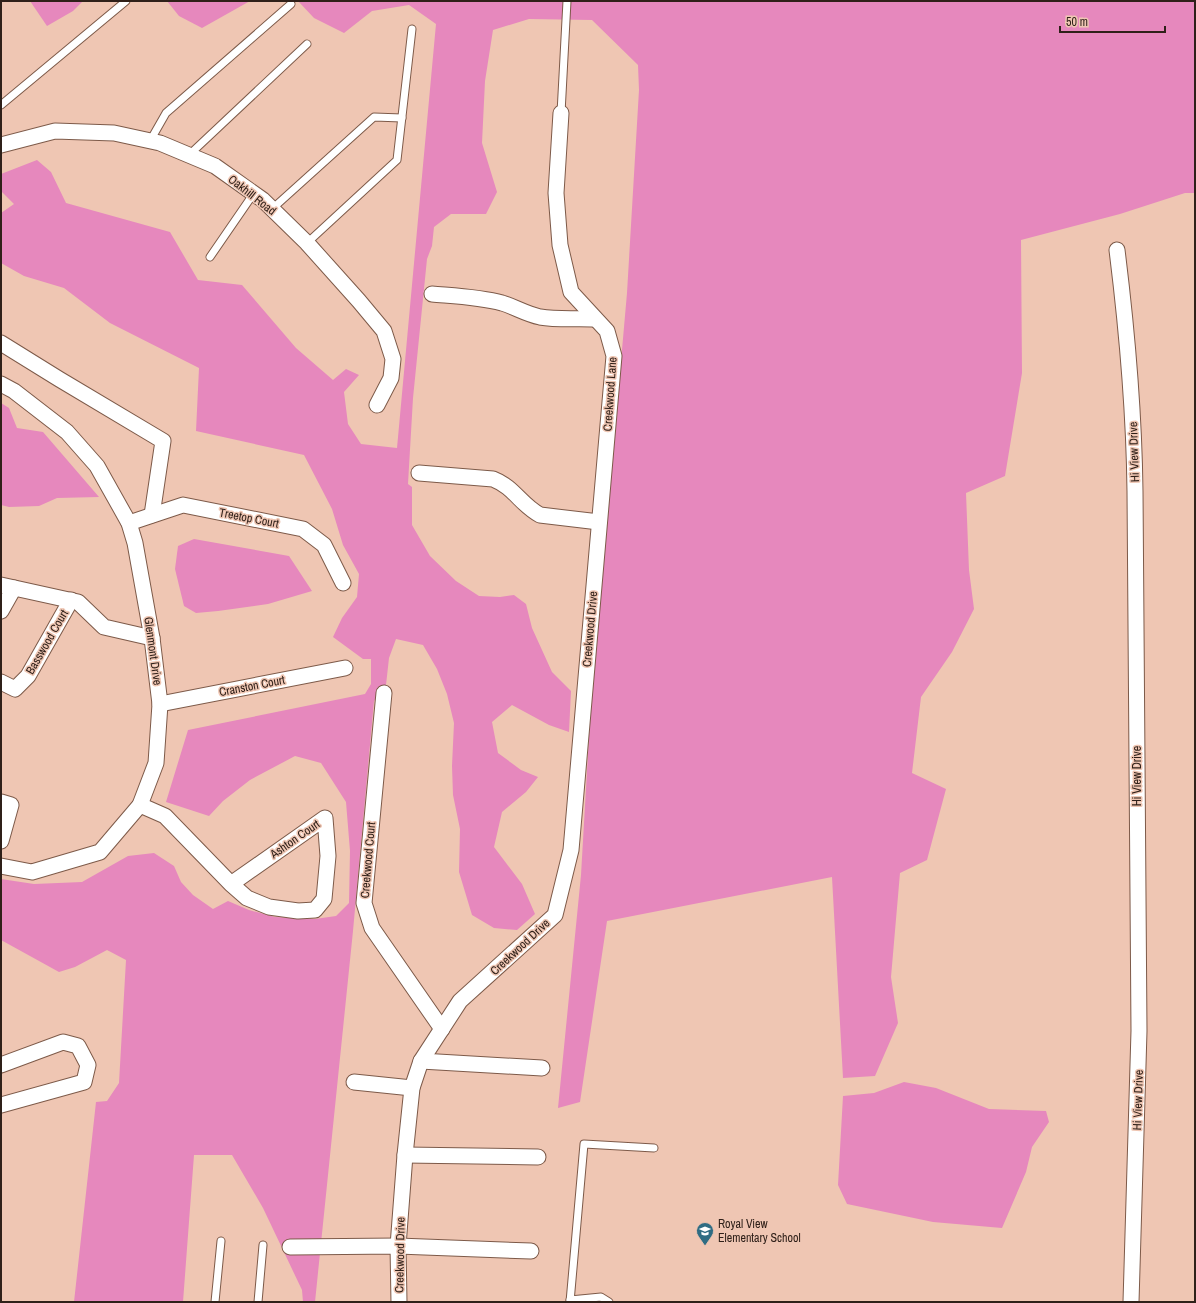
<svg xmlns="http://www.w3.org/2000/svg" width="1196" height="1303" font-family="'Archivo Narrow',sans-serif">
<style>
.green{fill:#e688bd}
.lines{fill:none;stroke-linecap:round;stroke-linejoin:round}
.lane-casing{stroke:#7d5a49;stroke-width:9}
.street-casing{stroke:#7d5a49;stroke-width:17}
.lane{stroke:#fff;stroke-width:7}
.street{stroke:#fff;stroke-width:15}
.labels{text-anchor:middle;stroke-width:3;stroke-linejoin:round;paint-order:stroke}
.street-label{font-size:12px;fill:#2f2019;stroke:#efc6b3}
.poi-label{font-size:12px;fill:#2f2019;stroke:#efc6b3;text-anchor:start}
</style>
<rect width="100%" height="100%" fill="#efc6b3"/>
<g class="green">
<polygon points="30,1 83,1 73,11 47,26"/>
<polygon points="167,1 250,1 202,28 179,16"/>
<polygon points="298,1 1195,1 1195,193 1185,193 1120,214 1021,240 1022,373 1005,476 966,493 969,570 974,609 952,652 921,697 912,773 946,789 927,860 900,873 891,977 898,1023 875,1076 843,1078 832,877 607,921 580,1102 558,1108 581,875 591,702 627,293 639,90 638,65 592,20 529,19 493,30 485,81 482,143 497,192 486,214 451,214 434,227 432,246 427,259 413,398 408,484 412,487 412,525 430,556 456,581 479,596 500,597 514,595 526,604 532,628 552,672 571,691 569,732 549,725 512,705 492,722 498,753 521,770 538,777 526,792 502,812 494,847 522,884 535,914 517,930 494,928 472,915 459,872 460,829 453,795 452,766 454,723 447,694 437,669 423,645 396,639 389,658 386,685 374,701 353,931 315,1302 303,1302 302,1290 263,1208 232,1155 194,1155 183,1302 133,1301 129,1302 74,1302 96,1102 107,1101 119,1083 126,960 107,950 75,967 59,972 1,940 1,879 34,884 82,882 128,856 154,853 174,866 181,882 193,895 213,909 228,901 249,910 275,917 315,919 336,916 349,903 350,851 346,802 321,763 295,756 250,780 223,801 209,816 166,802 188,730 365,694 371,684 371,659 363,659 333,637 342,618 357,597 359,574 343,545 332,509 304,455 196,431 199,368 110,323 64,288 24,276 1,263 1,213 14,204 1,191 1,174 37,160 51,172 66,203 170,232 198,280 242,285 296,348 333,380 346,369 359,375 344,392 348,424 361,444 397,448 436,24 409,5 372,11 344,33 314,18"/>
<polygon points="1,403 9,408 17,428 43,432 99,497 57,498 39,506 9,507 1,505"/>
<polygon points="194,539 289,556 312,591 268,604 218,611 196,613 184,606 175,569 178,546"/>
<polygon points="904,1082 936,1088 989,1109 1046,1111 1049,1122 1032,1147 1026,1172 1002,1228 933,1222 847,1204 838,1185 843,1096 874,1093"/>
</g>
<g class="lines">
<defs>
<g id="lane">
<polyline points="1,105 126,1"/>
<polyline points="561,113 567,1"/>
<polyline points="150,141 166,113 291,4"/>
<polyline points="189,155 307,44"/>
<polyline points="272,209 374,117 402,118"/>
<polyline points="307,243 397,160 412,29"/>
<polyline points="210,257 254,193"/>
<polyline points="570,1300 601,1297 609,1302"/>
<polyline points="215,1302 221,1241"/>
<polyline points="258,1302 263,1245"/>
<polyline points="570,1302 584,1144 654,1148"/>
</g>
<g id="street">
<polyline points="1,145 55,131 114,133 160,143 215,166 263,200 307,243 359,301 384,331 393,359 391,378 377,405"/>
<path d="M1117,250C1127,330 1134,410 1135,491L1139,1031L1131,1302"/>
<path d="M432,294C455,296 480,297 502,303C515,307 526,314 540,317C558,320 577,318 595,319"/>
<polyline points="1,343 59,379 163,441 152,515"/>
<polyline points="1,384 14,391 67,432 97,466 129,523 135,543 152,638 160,704 156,763 140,805 100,852 32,872 1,866"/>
<path d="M419,473L493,479C514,487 521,505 540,515L599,522"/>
<polyline points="129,523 183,505 303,529 324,545 343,583"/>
<polyline points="1,585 78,602 104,627 152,638"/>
<polyline points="1,611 14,588"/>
<polyline points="1,682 15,689 28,676 71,600"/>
<polyline points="384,693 364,903 372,928 442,1029"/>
<polyline points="160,704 345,668"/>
<polyline points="1,802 11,805 1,841"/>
<polyline points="140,805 165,816 231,884 247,898 269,907 298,911 315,910 324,899 328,856 325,818 231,884"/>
<polyline points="421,1061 542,1068"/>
<polyline points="1,1065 63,1042 78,1046 88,1065 84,1082 1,1105"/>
<polyline points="354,1082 412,1088"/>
<polyline points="405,1155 538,1157"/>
<polyline points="290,1247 398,1246 531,1251"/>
<polyline points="399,1302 398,1246 405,1155 412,1088 421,1061 460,1001 555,915 571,850 614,356 607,331 571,292 560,245 556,193 561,113"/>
</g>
</defs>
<use href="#lane" class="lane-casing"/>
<use href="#street" class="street-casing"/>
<use href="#lane" class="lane"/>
<use href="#street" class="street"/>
</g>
<defs>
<symbol id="school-pin" viewBox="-11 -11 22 30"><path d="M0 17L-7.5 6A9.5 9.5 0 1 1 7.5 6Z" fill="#2f6c83" stroke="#efc6b3"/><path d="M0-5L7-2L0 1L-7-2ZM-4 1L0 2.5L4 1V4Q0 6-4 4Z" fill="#fff"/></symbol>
</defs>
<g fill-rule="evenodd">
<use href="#school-pin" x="695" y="1221" width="20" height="27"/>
</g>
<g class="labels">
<g class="street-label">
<text transform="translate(252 195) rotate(38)" y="4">Oakhill Road</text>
<text transform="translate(610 394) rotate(-86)" y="4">Creekwood Lane</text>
<text transform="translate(1134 452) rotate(-92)" y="4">Hi View Drive</text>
<text transform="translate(249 518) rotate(11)" y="4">Treetop Court</text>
<text transform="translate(590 629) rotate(-85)" y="4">Creekwood Drive</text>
<text transform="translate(47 642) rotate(-60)" y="4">Basswood Court</text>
<text transform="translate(153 651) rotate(82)" y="4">Glenmont Drive</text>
<text transform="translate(252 686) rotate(-11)" y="4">Cranston Court</text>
<text transform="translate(1137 776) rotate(-90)" y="4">Hi View Drive</text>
<text transform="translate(295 839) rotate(-35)" y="4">Ashton Court</text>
<text transform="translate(368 860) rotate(-85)" y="4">Creekwood Court</text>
<text transform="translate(520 947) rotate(-43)" y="4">Creekwood Drive</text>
<text transform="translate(1138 1100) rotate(-88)" y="4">Hi View Drive</text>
<text transform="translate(400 1255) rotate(-89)" y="4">Creekwood Drive</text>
</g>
<g class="poi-label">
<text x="718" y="1228">Royal View<tspan x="718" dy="14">Elementary School</tspan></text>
</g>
</g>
<rect width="1196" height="1303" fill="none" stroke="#2f2019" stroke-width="4"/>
<path d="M1060 26v6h105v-6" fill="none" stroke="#2f2019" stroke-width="2"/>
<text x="1066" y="26" font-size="12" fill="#2f2019" stroke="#efc6b3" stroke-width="3" paint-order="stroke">50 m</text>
</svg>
